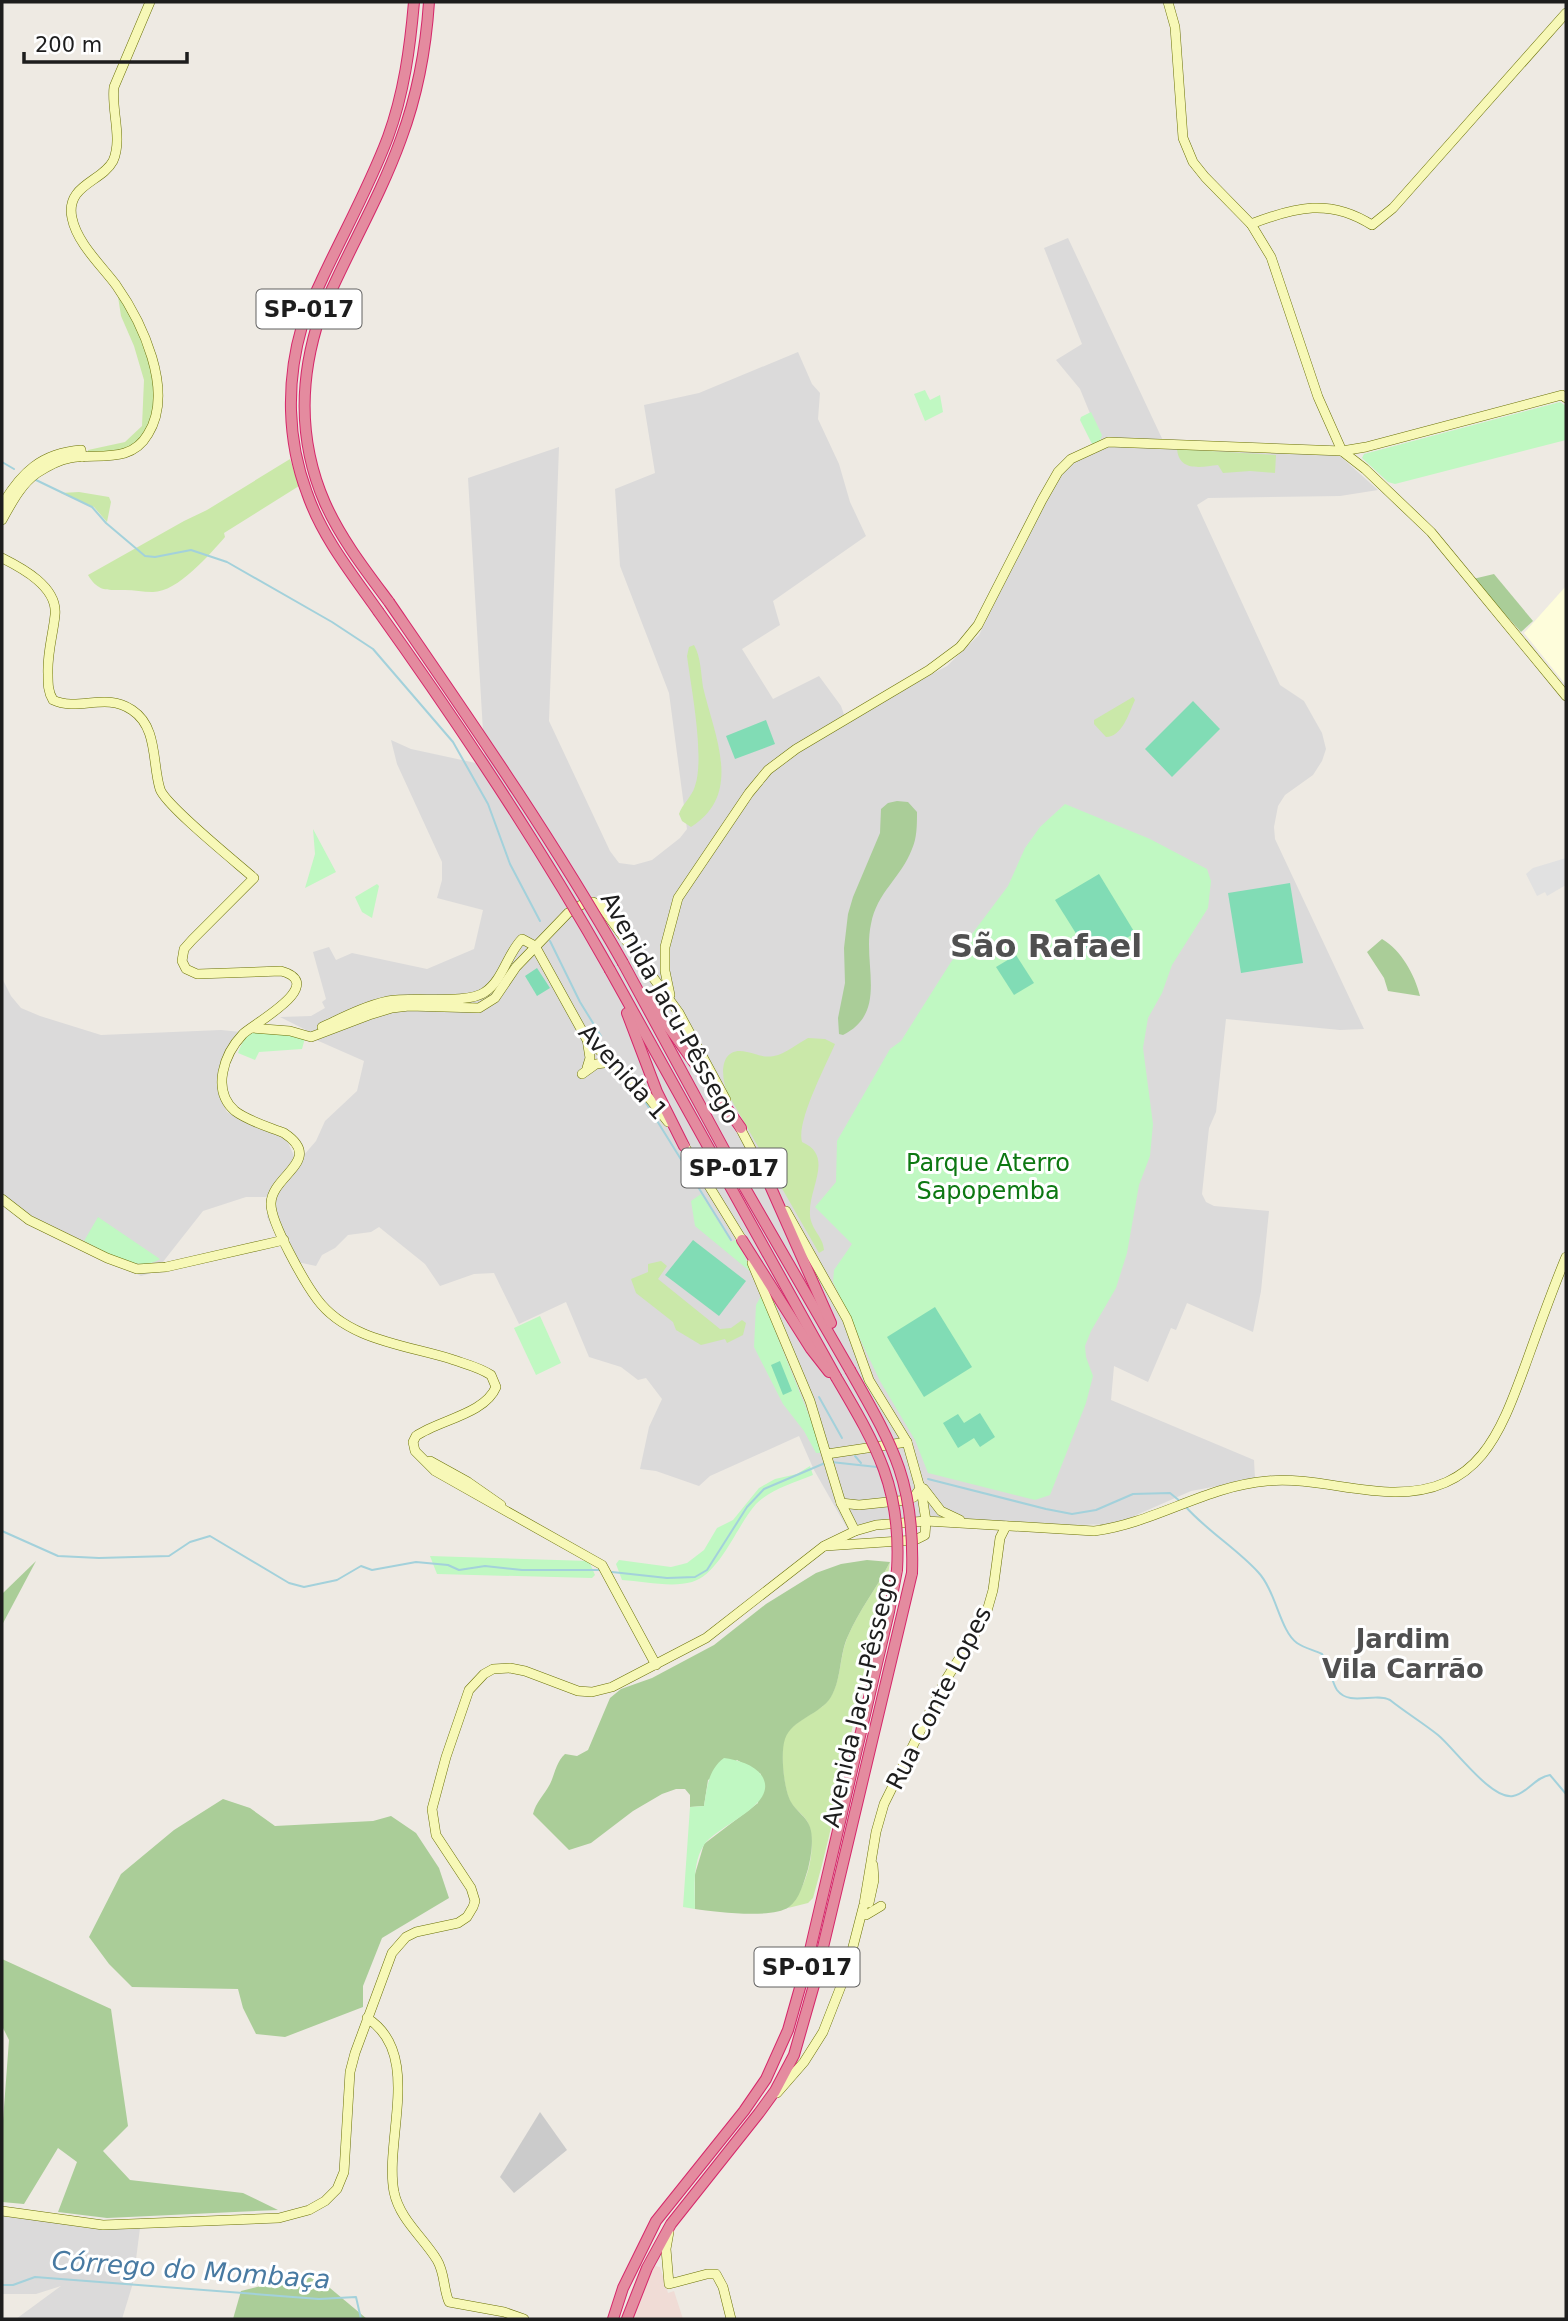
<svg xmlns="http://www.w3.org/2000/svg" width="1568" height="2321" font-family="'DejaVu Sans',sans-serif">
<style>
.residential{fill:#dbdada}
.education{fill:#fefddb}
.religious{fill:#cbcbcb}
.military{fill:#f0dcd6}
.grass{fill:#cae8a9}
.forest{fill:#aacd98}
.park{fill:#c0f8c2}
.pitch{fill:#81dcb5}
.parking{fill:#e1e1e1}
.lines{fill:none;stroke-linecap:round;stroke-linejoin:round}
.stream{stroke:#a3d1db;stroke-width:2}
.secondary-casing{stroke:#6a7107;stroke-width:10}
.highway-casing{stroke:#d5276a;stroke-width:12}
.secondary{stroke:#f7f8b7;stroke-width:9}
.highway{stroke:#e48b9f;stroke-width:10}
.highway-bridge-casing{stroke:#d5276a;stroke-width:12;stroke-linecap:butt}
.highway-bridge{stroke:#e48b9f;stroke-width:10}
.labels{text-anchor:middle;stroke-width:6;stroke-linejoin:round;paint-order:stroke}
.shield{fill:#fff;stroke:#616161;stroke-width:2}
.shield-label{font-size:23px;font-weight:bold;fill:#1d1d1d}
.street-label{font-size:24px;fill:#1d1d1d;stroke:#fff}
.park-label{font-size:24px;fill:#0d7812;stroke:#fff}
.neighbourhood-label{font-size:26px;font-weight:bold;fill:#505050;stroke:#fff}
.water-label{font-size:26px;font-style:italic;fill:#487aa2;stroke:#fff}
.district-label{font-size:32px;font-weight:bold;fill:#505050;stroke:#fff}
</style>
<rect width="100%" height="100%" fill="#eeeae3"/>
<g class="residential">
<polygon points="1068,238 1166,447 1339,455 1378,490 1340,496 1208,498 1197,505 1280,685 1304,701 1322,733 1326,749 1322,761 1313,775 1285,795 1278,806 1274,827 1275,839 1364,1029 1340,1030 1226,1019 1216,1112 1209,1128 1202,1194 1206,1202 1214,1206 1269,1211 1261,1291 1253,1332 1187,1303 1176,1330 1171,1328 1148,1382 1114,1366 1111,1400 1254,1460 1255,1479 1191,1491 1116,1524 1075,1525 915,1517 851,1535 814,1470 799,1436 710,1476 699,1486 656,1471 640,1469 649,1427 662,1399 646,1378 638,1380 621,1367 589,1357 566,1302 519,1324 494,1273 474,1274 440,1286 425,1264 379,1227 371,1232 348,1235 335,1248 322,1255 316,1266 288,1260 267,1217 269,1197 246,1197 203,1211 155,1272 141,1276 26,1223 2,1206 2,978 11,996 21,1008 40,1016 101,1035 221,1030 241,1032 217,1090 227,1112 287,1140 297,1163 316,1141 325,1121 357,1091 364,1061 314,1039 306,1030 280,1017 311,1016 325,1008 322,1002 326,999 313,952 329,947 336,960 352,953 427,969 474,949 483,910 437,898 442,880 442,862 397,764 391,740 411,749 485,765 468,478 559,447 549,721 610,851 619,863 634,865 652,860 680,838 687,829 669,693 620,566 615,489 655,473 644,405 699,393 798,352 812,384 820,393 818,419 839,464 850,502 866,536 773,601 780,625 742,649 773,699 819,676 841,706 846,720 947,666 979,635 1059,474 1071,463 1103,445 1080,389 1056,360 1082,344 1044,248"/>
<polygon points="2,2214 89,2228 140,2228 133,2283 122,2319 16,2319 61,2286 36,2294 2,2294"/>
</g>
<polygon class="education" points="1566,586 1566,685 1524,633"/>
<polygon class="religious" points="540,2112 567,2150 514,2193 500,2177"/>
<polygon class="military" points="655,2266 660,2267 668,2293 674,2291 683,2319 631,2319 638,2299"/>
<g class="grass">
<path d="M117,290C126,307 139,324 145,342C156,374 165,434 126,449C114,453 100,452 88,453V450L125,442L142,426L144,380L134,346L121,316Z"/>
<path d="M1177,449L1276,455L1275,473L1250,471L1223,473L1218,465C1201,467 1179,472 1177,449Z"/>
<path d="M290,459L299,486L224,533L225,537C210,554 177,593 152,592C143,592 134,590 125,590C107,590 98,592 88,575L184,521L207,510Z"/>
<polygon points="79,492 109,497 111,502 107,522 94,507 61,493"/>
<path d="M694,645C701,657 701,674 703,687C714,735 744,794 691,827L682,821L679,814C682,804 692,797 695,786C705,757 691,687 687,656L689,647Z"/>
<path d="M1133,697L1135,700C1129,713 1122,737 1106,737L1094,724V720Z"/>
<path d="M808,1038L825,1039L835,1044C826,1065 796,1122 802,1142C835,1156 808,1188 810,1215C811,1230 823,1236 824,1250L819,1253L728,1094C720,1077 719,1045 747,1052C757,1054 763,1058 774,1056C785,1054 797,1044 808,1038Z"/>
<polygon points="661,1261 667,1266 658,1279 720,1329 731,1328 742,1320 746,1323 743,1335 727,1343 725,1339 701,1345 676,1330 673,1322 636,1293 631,1279 648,1272 648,1264"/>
<path d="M890,1562C884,1605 871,1646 861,1688C845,1759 833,1829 813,1898L808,1903L788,1908C806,1889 816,1854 810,1828C808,1818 797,1811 791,1803C784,1791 780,1754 784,1740C791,1719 819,1715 830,1698C842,1679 839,1656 848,1636C859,1610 877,1588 890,1562Z"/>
</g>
<g class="forest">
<polygon points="1494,574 1533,621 1521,632 1473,579"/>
<path d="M897,801L908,802L917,812C917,825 917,838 912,849C901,878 877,892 871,924C862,964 889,1012 843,1035L839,1034L838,1018L845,983L844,948L848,914L853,897L880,833L881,809L888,803Z"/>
<path d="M1382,939C1401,950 1415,975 1420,996L1388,991L1384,978L1367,952Z"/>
<path d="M867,1560L890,1562C877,1588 859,1610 848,1636C839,1655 842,1678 831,1697C820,1715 792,1719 785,1739C780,1753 784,1790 791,1802C796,1811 807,1817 810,1827C814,1839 811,1857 808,1869C804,1881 800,1899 789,1907C772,1919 716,1912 695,1909V1874L704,1844L758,1803L761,1774L737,1760L708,1780L704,1806L690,1807V1795L685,1789H676L662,1794L633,1811L591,1843L569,1850L533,1814C536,1802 544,1795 550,1784C555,1774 556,1762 565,1754L577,1756L588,1750L610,1698L621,1689L652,1678L714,1645L766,1604L816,1573L841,1564Z"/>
<polygon points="36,1561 2,1625 2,1594"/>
<polygon points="223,1799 250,1808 275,1826 373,1821 391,1816 416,1833 439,1868 449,1898 382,1938 363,1986 363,2007 285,2037 256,2034 243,2008 238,1989 132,1987 109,1964 89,1937 121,1874 174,1830"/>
<polygon points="2,1959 111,2009 128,2126 103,2151 130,2180 243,2193 278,2210 107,2218 58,2212 77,2162 58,2148 24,2204 2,2202 2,2134 9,2040 2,2026"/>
<polygon points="312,2273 367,2319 233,2319 241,2291"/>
</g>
<g class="park">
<polygon points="925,390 930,400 940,395 943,412 925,421 914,394"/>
<polygon points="1560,402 1566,406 1566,440 1395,484 1388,482 1362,458 1364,454"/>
<polygon points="1091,412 1102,435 1100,441 1092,444 1080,420 1081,417"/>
<polygon points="1065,804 1150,839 1207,869 1211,881 1208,908 1172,965 1162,993 1148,1018 1143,1048 1153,1124 1150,1156 1139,1185 1127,1253 1116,1288 1091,1331 1085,1346 1086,1357 1093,1376 1086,1403 1050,1495 1035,1500 928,1473 915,1440 880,1381 833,1282 834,1270 852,1244 815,1207 836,1182 837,1141 890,1049 901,1041 951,962 1008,886 1025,848 1040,827"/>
<polygon points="313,829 336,872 305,888 315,854"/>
<polygon points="377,884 379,886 372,918 362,912 355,897"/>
<path d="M258,1031L305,1038L302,1049L259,1052L255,1060L238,1053C242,1042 246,1034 258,1031Z"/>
<polygon points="701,1194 731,1242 737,1239 752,1273 695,1226 691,1201"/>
<path d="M98,1217L160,1259C138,1274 105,1251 84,1241Z"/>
<polygon points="761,1296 822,1448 820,1453 816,1453 804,1431 783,1404 754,1347 756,1305"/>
<polygon points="540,1316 561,1363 536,1375 514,1328"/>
<path d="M810,1466L813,1475C794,1483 771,1489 756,1504C737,1525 720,1574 692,1582C671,1588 643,1581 622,1580L616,1564L619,1560L671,1567L687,1563L704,1550L717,1528L733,1520L759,1488L775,1479L797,1474Z"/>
<polygon points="430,1556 589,1561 595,1575 592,1578 437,1574"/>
<path d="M724,1758C737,1760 754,1764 762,1776C780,1805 717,1825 704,1845C692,1863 695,1889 695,1909L683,1907L690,1807L704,1806C707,1787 708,1770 724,1758Z"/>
</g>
<g class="pitch">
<polygon points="1193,701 1220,729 1172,777 1145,749"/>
<polygon points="766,720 775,744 735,759 726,736"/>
<polygon points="1099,874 1135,933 1092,959 1055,900"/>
<polygon points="1290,883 1303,963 1241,973 1228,893"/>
<polygon points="1016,955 1034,983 1014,995 996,967"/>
<polygon points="537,968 550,988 537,996 525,976"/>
<polygon points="693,1240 746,1281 719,1316 665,1275"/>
<polygon points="935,1307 972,1367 924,1397 887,1337"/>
<polygon points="780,1361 792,1391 783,1395 771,1365"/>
<polygon points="980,1413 995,1437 980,1447 974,1438 958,1448 943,1423 958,1414 964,1423"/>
</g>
<polygon class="parking" points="1566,858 1566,885 1547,896 1545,892 1537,896 1526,874 1533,868"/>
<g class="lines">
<g class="stream">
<polyline points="2,462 14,469"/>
<polyline points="36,480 92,507 106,523 145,556 155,557 191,550 227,562 332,622 373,649 453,742 488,804 510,864 540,921"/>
<polyline points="550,941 580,1002 601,1036"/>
<polyline points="646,1103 731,1240"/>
<polyline points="819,1397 842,1438"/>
<polyline points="855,1456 861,1463"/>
<polyline points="831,1462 877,1467"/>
<polyline points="928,1479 1046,1509 1072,1514 1096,1510 1133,1494 1170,1493 1181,1502"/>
<path d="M1185,1506C1207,1531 1236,1548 1258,1572C1276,1591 1280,1631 1297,1643C1304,1648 1314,1650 1322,1654C1329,1664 1332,1683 1337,1690C1350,1707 1374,1692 1390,1700C1405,1712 1423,1723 1438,1735C1454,1748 1491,1800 1513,1796C1527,1794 1535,1777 1550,1775L1566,1794"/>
<polyline points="2,1531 58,1556 99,1558 169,1556 190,1542 210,1536 289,1583 304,1587 337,1580 361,1566 372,1570 416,1562 448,1565 459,1570 485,1566 522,1570 599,1570"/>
<polyline points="612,1572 667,1578 695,1577 707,1570 747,1507 764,1489 825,1463"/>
<polyline points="2,2285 13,2285 35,2277 319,2299 356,2297 361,2319"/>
</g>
<defs>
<g id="secondary">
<polyline points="1168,2 1175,27 1183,138 1193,162 1205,177 1251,224 1271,257 1318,397 1342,451 1365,469 1431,532 1566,696"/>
<path d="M1251,224C1295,207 1330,198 1372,225L1393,208L1566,13"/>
<path d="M2,505C21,473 41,453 81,450L82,457"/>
<path d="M2,520C11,504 21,484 37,473C46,467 59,460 70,458C98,453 131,464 148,434C175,391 142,322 116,285C101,265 77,243 72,218C65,185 102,182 113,161C123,139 111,110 114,87L150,2"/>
<path d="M2,558C22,568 58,587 55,615C53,635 47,653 48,674C48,684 48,692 53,700C79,712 105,692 132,710C158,727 152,763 160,789C165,805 237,863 254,878L192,940L184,949L182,961L186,969L197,974L281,971C329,984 253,1024 243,1034C224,1054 211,1090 235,1111C248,1121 269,1127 284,1133C325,1160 272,1175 271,1203C270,1222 305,1283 317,1299C347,1340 406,1345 451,1359C465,1364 479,1367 491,1375L496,1387C485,1414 439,1420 416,1436L413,1442L415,1451L435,1471L602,1565L656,1665"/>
<polyline points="670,995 665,971 665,947 678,898 749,793 768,770 796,749 929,670 960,647 978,625 1042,500 1058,472 1071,459 1108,442 1342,451 1366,447 1562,395 1566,398"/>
<path d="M322,1027C344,1017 365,1006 388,1001C412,996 467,1005 485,992C503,980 507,954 522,939L535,946L586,1038L642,1089L668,1122"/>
<polyline points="252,1028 290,1031 311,1037 369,1015 392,1008 409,1006 479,1008 495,998 516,967 568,913 586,902 593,902 601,906 679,1013 726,1100"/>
<polyline points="587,1039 590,1058 587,1068"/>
<polyline points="582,1074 596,1064 612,1062"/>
<polyline points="737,1122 771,1187"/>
<polyline points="682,1142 744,1243"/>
<polyline points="2,1199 29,1220 107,1258 137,1269 166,1267 284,1240"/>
<polyline points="786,1211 847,1319 869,1380 907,1442 922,1495 926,1521 925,1535 915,1540 825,1546"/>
<polyline points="752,1263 810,1401 841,1503 855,1531"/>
<polyline points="827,1454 907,1442"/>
<polyline points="430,1461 468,1482 501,1505"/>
<polyline points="924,1489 941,1511 960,1520"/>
<polyline points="841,1503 859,1505 907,1500 914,1497 921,1487"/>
<polyline points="869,1903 874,1880 873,1865"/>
<polyline points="866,1915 881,1906"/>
<polyline points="848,1966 864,1904 876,1832 884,1804 945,1681 985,1618 993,1590 1000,1538 1006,1526"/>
<path d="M367,2018C423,2053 384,2139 394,2192C400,2220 423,2237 437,2260C445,2273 443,2288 449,2302L504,2312L524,2319"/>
<polyline points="777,2093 804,2062 823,2032 850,1963"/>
<path d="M2,2211L103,2225L279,2218L309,2210L325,2201L337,2189L344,2172L350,2072L355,2053L392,1953L406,1937L416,1932L458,1923L467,1917L473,1907L475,1901L471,1888L436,1835L432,1809L446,1757L469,1690L484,1674L493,1669L510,1668L525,1671L578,1691L592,1692L612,1687L706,1638L824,1546L855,1531L876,1525L926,1521L1094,1531C1155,1523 1206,1486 1267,1481C1310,1477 1352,1492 1395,1492C1479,1492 1500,1434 1525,1366C1538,1330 1551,1293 1566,1257"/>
<polyline points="669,2232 666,2249 669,2284 707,2274 716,2274 723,2287 731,2319"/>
</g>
<g id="highway">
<path d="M389,602C366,571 341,539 325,503C298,441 299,379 320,316C345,256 379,200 401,139C417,96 426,48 429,2"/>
<path d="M378,611C352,574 322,537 307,493C287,440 286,381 302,326C307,309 316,293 323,277C345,230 370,185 388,137C404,93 410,48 414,2"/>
<polyline points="623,963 745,1188 850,1370"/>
<polyline points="610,970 836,1377"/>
<polyline points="645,994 741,1128"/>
<polyline points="627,1013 657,1092 684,1146"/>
<polyline points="768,1181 831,1323"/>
<polyline points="742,1240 811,1349 829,1372"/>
<polyline points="613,2319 623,2288 656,2221 744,2111 766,2079 788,2030 807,1963 889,1612 897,1570"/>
<polyline points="627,2319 647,2268 671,2224 759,2113 775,2091 794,2055 814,1985 912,1573"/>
</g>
</defs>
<use href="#secondary" class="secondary-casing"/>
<use href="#highway" class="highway-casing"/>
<use href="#secondary" class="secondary"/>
<use href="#highway" class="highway"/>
<defs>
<g id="highway-bridge">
<path d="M389,602C470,720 552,838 623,963"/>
<path d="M378,611C461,727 540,846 610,970"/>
<path d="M850,1370C893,1446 915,1482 912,1573"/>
<path d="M836,1377C876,1445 902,1488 897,1570"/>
</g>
</defs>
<use href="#highway-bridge" class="highway-bridge-casing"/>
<use href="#highway-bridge" class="highway-bridge"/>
</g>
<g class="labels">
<g class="shield">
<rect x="256.5" y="289.5" width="105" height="39" rx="5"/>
<rect x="681.5" y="1148.5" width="105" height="39" rx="5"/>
<rect x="754.5" y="1947.5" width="105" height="39" rx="5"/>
</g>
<g class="shield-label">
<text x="309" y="317">SP-017</text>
<text x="734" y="1176">SP-017</text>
<text x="807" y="1975">SP-017</text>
</g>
<g class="street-label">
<text transform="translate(670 1008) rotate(61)" y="8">Avenida Jacu-Pêssego</text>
<text transform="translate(623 1072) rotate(48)" y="8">Avenida 1</text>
<text transform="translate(939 1698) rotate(-63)" y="8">Rua Conte Lopes</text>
<text transform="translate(860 1700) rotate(-77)" y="8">Avenida Jacu-Pêssego</text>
</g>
<g class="park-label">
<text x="988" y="1171">Parque Aterro<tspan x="988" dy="28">Sapopemba</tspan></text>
</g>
<g class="neighbourhood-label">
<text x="1403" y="1648">Jardim<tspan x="1403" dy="30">Vila Carrão</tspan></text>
</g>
<g class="water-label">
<text transform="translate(191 2270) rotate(4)" y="9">Córrego do Mombaça</text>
</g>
<g class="district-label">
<text x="1046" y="957">São Rafael</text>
</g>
</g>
<rect width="1568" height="2321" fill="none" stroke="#1d1d1d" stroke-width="7"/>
<path d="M24 52v10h163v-10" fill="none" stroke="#1d1d1d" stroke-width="3.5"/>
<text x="35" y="52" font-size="21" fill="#1d1d1d" stroke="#ffffff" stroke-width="5" paint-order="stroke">200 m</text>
</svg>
